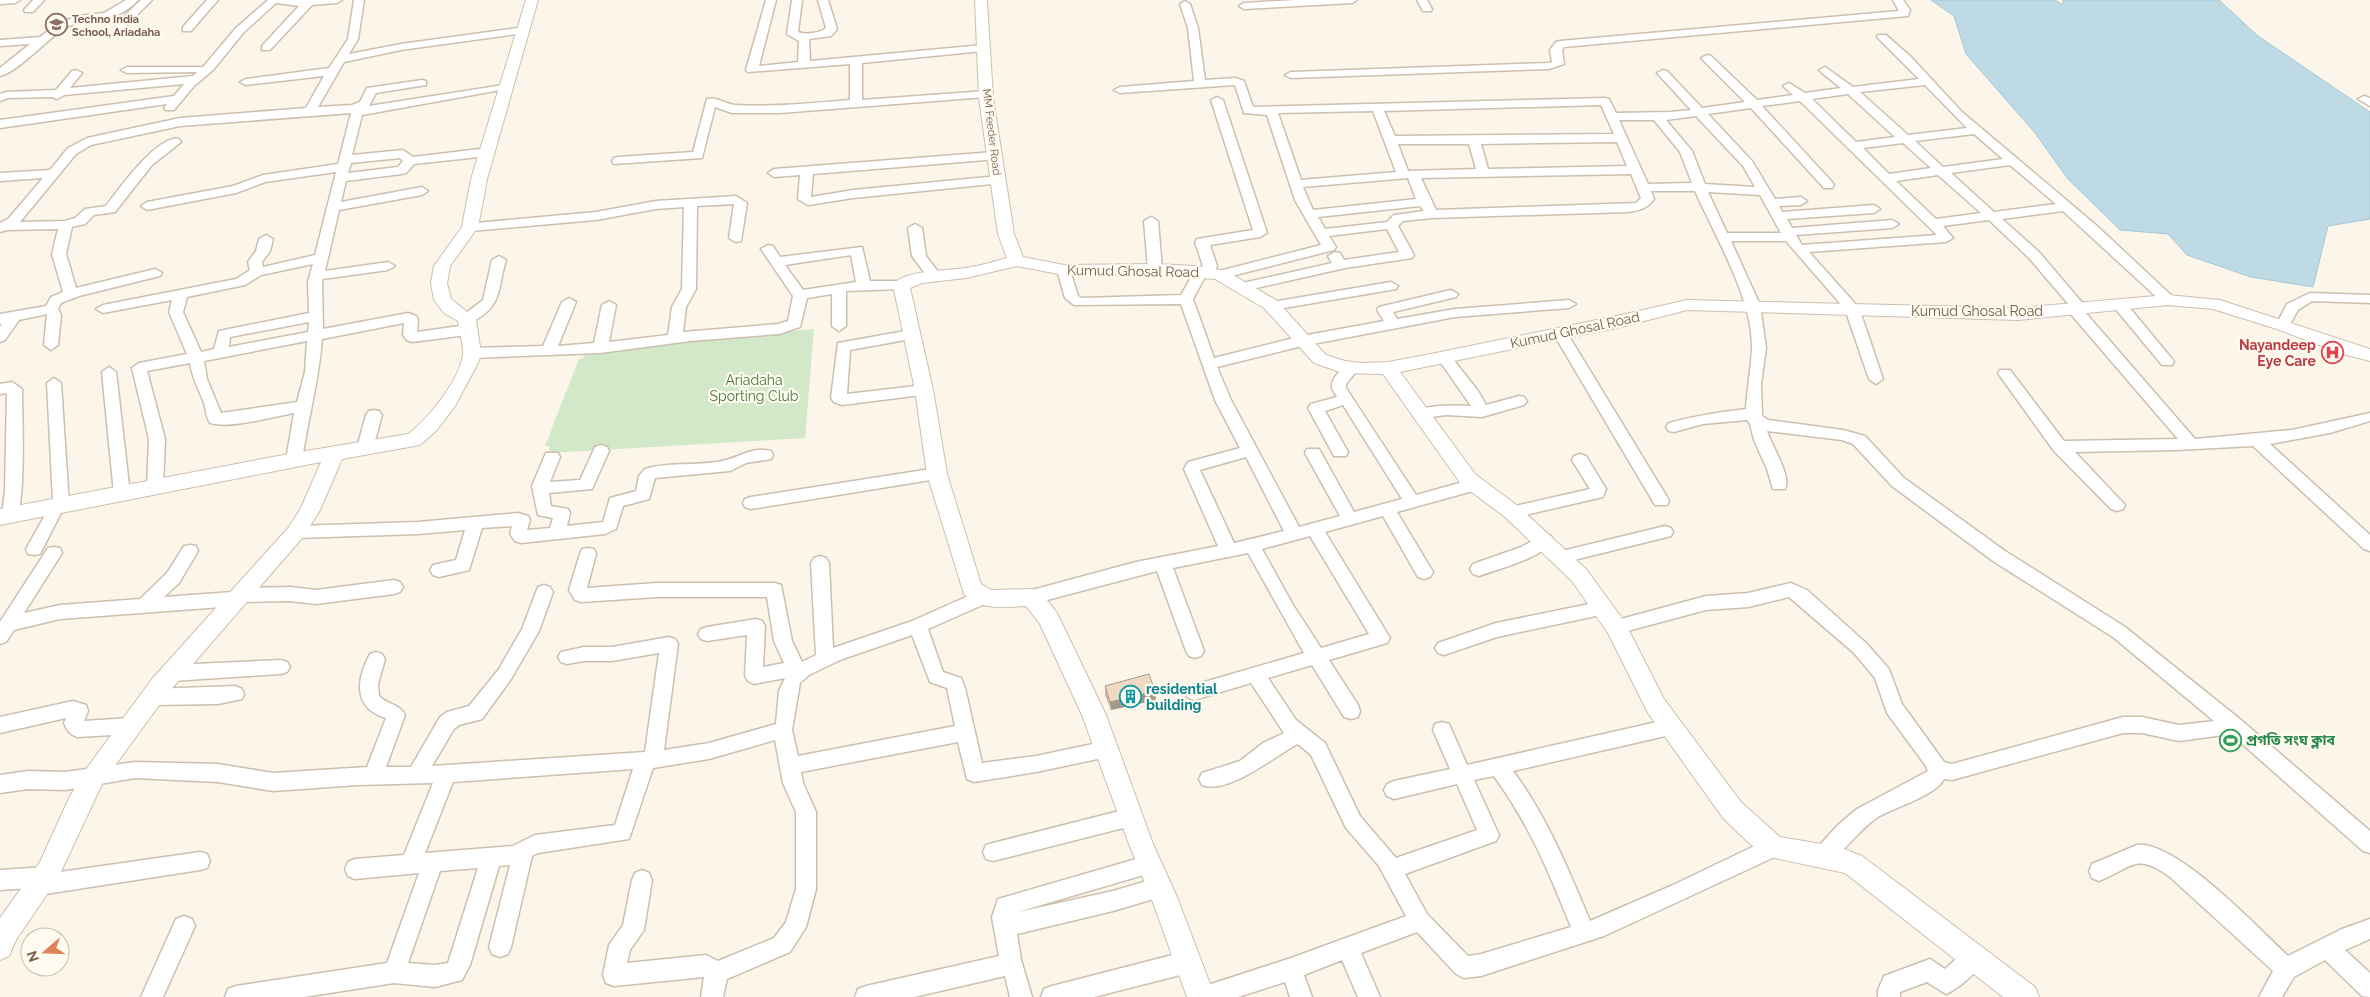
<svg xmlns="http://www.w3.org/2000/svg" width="2370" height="997" font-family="Raleway,'Noto Sans Bengali',sans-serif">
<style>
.green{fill:#d2e8c8}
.water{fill:#bedae4;stroke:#a5c8d5}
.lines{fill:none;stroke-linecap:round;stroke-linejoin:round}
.minor-casing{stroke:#cdbfaf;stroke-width:3}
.tertiary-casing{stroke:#cdbfaf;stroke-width:2}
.minor{fill:#fff;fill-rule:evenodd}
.tertiary{fill:#fff;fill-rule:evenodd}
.wall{fill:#cebba7}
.shaded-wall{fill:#a79888}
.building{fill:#efd9c2;stroke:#a79888}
.labels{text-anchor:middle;stroke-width:4.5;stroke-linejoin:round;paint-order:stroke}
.far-education-label{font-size:11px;font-weight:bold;fill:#785e54;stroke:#fefaef;text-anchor:start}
.far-street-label{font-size:11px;fill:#74604e;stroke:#fefaef}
.street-label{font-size:14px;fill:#74604e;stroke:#fefaef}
.health-label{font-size:14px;font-weight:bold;fill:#be3a42;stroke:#fefaef;text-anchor:end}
.park-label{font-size:14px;fill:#507947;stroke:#fefaef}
.culture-label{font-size:14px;font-weight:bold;fill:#0d838f;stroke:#fefaef;text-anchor:start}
.leisure-label{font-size:14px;font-weight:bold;fill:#27864d;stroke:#fefaef;text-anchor:start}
</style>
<rect width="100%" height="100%" fill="#fbf6e9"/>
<polygon class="green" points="814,329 805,438 548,453 550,446 545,446 579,359 583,358 585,353"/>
<polygon class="water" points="1931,0 2055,0 2062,4 2064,2 2062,0 2219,0 2258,36 2370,112 2370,219 2328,226 2313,287 2251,277 2187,255 2168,234 2120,230 2068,179 2035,133 1966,54 1954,16"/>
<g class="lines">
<defs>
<g id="minor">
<polygon points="0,0 20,0 15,3 0,4"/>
<polygon points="33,0 44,0 33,12 25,12 24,10"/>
<path d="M126,0H138C115,26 89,14 65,28C47,39 18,72 0,76V68L30,44L0,46V40L40,37L57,24L78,16L104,13Z"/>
<polygon points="141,0 152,0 124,28 116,28 116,24"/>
<polygon points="207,0 218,0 191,31 183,31 183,27"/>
<polygon points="268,0 342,0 337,3 312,5 270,50 262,50 262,46 299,6 276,3 244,32 213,70 194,86 174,110 166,110 164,108 167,104 0,128 0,120 174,96 184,84 64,95 57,99 52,97 8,98 0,101 0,94 6,92 56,90 72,71 76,70 82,73 70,88 193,76 197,72 127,73 121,70 127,67 203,67 236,28"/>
<path d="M354,0H364L358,39L349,54L401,44L524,27L529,30L524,33L401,50L344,62L318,107L352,105L360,102L367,88L422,80L426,81V85L376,93L369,106L510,84V88L506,89L362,115L352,155L403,150L413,157L488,148L494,152L488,156L414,164L406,173L402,174L346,181L341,202L422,187L428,191L422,195L339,210L325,271L388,262L395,266L388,270L323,279L322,282L323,329L408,313L416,316L418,319L417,332L467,325L474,330L467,335L412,342L407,340L403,335L404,323L322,339C319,380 308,419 302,460L300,464H288L286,460L294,413C271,417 231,429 210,423C206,417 206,410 204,403C199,389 192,378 190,363L147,371L165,439L163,487L161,491H149L147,487L149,439L132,368L139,363L187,354L169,312L172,300L103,313L96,309L103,305L236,279L250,270L248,262L256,251L259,239L266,235L273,239L270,251L262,262L263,267L315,255L336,172L265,182L236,193L147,210L141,206L147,202L233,186L263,175L338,164L351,113L180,126L91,145L76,154L20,222L65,221L75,218L85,209L106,206C118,190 158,134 179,139L181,142L152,165L115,212L94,215L85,224L72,227L66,254L76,288L155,269L162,273L160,276L79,296L61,303L58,309L61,315L58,345L51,350L44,345L47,314L19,320L5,340L0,342V327L2,323L0,324V314L46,306L51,297L63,292L52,254L58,229L7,230L0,232V223L8,219L43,178L0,181V173L50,170L68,148L87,138L180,118L306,108L324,76L246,85L240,82L246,79L329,68L348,39ZM400,158L403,161L398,167L348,173L351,163ZM313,264L308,282L309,313L219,331L214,349L201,352L183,312L187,297L245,285L261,275ZM309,322L308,332L229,347L230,337ZM307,341L305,372L297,402L221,413L207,379L204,361Z"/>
<path d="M766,0H776L759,66L798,62L799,41L787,34L792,0H802L798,32C805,35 821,33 826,28L818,0H828L837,29L831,36L809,39L810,61L983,45L989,48L983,51L862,63V100L986,91L992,94L986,97L780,113H732L715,107L702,158L614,164L612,161L614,158L618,157L693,152L707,99C717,96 726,105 737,105C775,107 812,103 850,100V64L748,72L746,70Z"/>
<polygon points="1295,0 1357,0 1352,3 1244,9 1239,6 1244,3"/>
<polygon points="1417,0 1427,0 1432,9 1431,11 1423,11"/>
<polygon points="1893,0 1903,0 1910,10 1908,16 1564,47 1562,50 1564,64 1549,69 1291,78 1285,75 1291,72 1549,63 1552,62 1550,50 1556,42 1560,41 1899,11"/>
<path d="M1185,1L1190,4L1198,28L1205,80L1236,78L1244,81L1253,107L1605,98L1609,99L1616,113L1670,112L1691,110L1657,73L1663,70L1667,71L1702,108L1745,102L1701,58L1707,55L1711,56L1757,100L1793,95L1783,86L1789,83L1805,93L1841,88L1821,72L1819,70L1825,67L1853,87L1919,79L1877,37L1878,35H1886L1911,57L1962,112L2097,226L2173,297L2175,300L2173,303H2163L2063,211L2002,219L2039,252L2084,305L2086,308L2084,311L2195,439L2292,430L2370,413V421L2330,433L2270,444L2370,535V551L2364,549L2253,446L2176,450L2075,452L2125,505L2123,509L2117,511L2111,509L2054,451L2000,376L1998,373L2000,370H2010L2064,441L2178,439L2069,312L2067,309L2070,306L2029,258L1989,220L1943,226L1953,238L1946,242L1809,252L1859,308L1883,379L1876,384L1869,379L1845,309L1786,241H1731L1760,305L1766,348L1761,384L1762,416L1768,420L1843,430L1865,436L1904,478L2005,551L2125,627L2241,720L2370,831V853L2363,851L2231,734L2179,741L2142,733H2123L1952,780L1944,779C1935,796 1895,807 1878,817C1859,829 1838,860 1823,865L1816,863L1813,856L1816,849L1838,825L1857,809L1928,771L1926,766L1887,713L1875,678L1854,653L1789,597L1748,607L1706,610L1616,634L1610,632L1607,627L1610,622L1706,596L1748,593L1791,583L1807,590L1866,643L1889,669L1902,704L1944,762L1952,764L2123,717H2142L2179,725L2214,721L2113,637L1993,561L1892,486L1853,444L1842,440L1767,431C1771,445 1792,476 1785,489H1773L1767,469L1754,440L1750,424L1747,420L1703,424L1674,432L1669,431L1666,427L1669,423C1695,416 1719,412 1746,409C1747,389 1751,369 1752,348C1753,299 1715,236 1695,191H1651L1654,199C1647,209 1640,210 1628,212L1432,218L1403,221L1398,226L1414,255L1412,258L1345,268L1243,291L1236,287L1243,283L1332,263L1328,256L1335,252L1340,253L1344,260L1399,252L1387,229L1329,236L1336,247L1334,250L1220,279L1213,275L1205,277L1193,299L1214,358L1302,336L1384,321L1377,310L1379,307L1451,290L1458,294L1456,297L1393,312L1397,319L1455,309L1569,300L1576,304L1569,308L1455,317L1302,346L1217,367L1231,400L1299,527L1340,516L1305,453L1307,449H1319L1354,512L1402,499L1343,405L1325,411L1348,452L1346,456H1334L1308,408L1311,404L1337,397C1335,393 1331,389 1332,385C1332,377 1345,365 1352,363L1359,368L1346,384V388L1416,495L1474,479L1480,481L1482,485L1480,489L1397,512L1433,572L1430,577L1424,579L1418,577L1383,516L1325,532L1390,638L1387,643L1329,660L1358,705L1360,711L1358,717L1351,719L1344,717L1312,665L1268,678L1296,720L1325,743L1360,816L1396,858L1477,830L1457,784L1394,799L1387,796L1384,790L1387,784L1394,781L1450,769L1433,730L1435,724L1442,722L1449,724L1467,765L1670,719L1677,721L1679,727L1677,733L1670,735L1513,771C1547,817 1568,868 1590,921L1673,885L1767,840L1774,838L1781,840L1784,847L1781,854L1604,936L1481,976L1464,978L1456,974L1417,932L1361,953L1380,997H1358L1342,960L1304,975L1312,997H1290L1285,982L1238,997H1194L1197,989L1205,986L1291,958L1406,916L1379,866L1346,828L1311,755L1298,744C1274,756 1229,795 1202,785L1199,779L1202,773L1240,761L1263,743L1284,733L1251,683L1194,700L1187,697L1185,692L1187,687L1304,653L1248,553L1173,568L1204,651L1201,656L1195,658L1189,656L1186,651L1157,571L1032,604L1026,602L1023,597L1026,592L1032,590L1136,562L1218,546L1184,469L1188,462L1240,448L1215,400L1181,304L1074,305L1065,298L1057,270L1059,267H1069L1078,296L1082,298L1181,295L1196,269L1203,266L1195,242L1197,239L1253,230L1211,100L1217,97L1223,100L1267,233L1260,237L1210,245L1217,266L1215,272L1321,245L1295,200L1267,115L1244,113L1235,85L1120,93L1114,90L1120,87L1194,81L1188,28L1180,4ZM1925,85L1967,128L1908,135L1860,92ZM1848,94L1895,137L1856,142L1812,99ZM1800,101L1937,235L1802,245L1796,235L1892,228L1899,224L1892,220L1792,228L1787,219L1874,213L1880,209L1874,205L1782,212L1779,206L1801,205L1807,201L1801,197L1775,199L1752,161L1708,114L1751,108L1824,188H1832L1834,185L1832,182L1762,106ZM1601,105L1614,134L1395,136L1384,111ZM1373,111L1396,172L1301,180L1278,113ZM1696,116L1743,166L1755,187L1705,184L1692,151L1666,120ZM1619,120H1654L1680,152L1692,183L1648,184ZM1974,134L2003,159L1943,167L1915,141ZM1617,142L1627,166L1488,169L1481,144ZM1903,143L1931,168L1889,174L1863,148ZM1398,144H1469L1476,169L1408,171ZM2010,165L2056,204L1994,212L1951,173ZM1631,174L1641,198L1636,203L1436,210L1421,178ZM1938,175L1981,213L1936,219L1896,181ZM1408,178L1416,199L1313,210L1303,187ZM1708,192L1760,195L1781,233H1727ZM1420,206L1424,211L1394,215L1387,222L1325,229L1318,217ZM1246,457L1284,531L1234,543L1200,470ZM1310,536L1369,634L1321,648L1293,605L1262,549ZM1494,776C1530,826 1548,870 1571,927L1481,954L1468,956L1427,914L1405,874L1496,841L1499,835L1474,780Z"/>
<polygon points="2364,96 2370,98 2370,106 2358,99"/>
<polygon points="994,152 1000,156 998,159 813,174 811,197 853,190 998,176 1002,177 1004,180 1002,183 853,198 808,205 798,199 800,175 774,177 768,173 774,169"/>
<path d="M736,196L747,203L741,241L736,242L729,238L734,204L697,206L696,289L686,307L683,332L778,324L788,321L793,296L761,249L768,245L773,246L780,257L862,247L870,281H901L908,285L901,289L846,291V326L839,331L832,326V294L807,298L800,327L779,334L690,341L600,353L472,358L465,353L472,348L543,346L562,302L569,298L576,302L558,346L594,343L602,305L609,301L616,305L609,342L668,335L672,307L682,289L684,207L656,209L596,220L470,231L463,227L465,224L596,212L656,201ZM851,255L856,282L803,290L785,265Z"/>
<polygon points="1151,217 1158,221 1162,269 1155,273 1148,269 1144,221"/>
<polygon points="915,224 922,228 926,256 942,277 940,280 930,280 912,256 908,228"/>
<path d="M499,256L506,260C498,285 503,304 477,319C472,322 468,324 462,322L460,319L462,316L483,300L492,260Z"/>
<polygon points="1391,282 1398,286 1396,289 1272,310 1265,306 1272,302"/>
<polygon points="2310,293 2370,295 2370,303 2312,301 2298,310 2288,328 2278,328 2276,325 2287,304"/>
<polygon points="2119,300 2124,301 2172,359 2174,362 2172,365 2162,365 2114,307 2112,304 2114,301"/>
<polygon points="1560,328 1567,333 1667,497 1669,501 1667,505 1655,505 1553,333"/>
<polygon points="911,330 916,332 918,335 916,338 850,350 847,394 924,385 929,386 931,390 929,394 842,405 834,402 831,398 838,343"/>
<path d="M1444,352L1449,354L1478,391L1486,405L1519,396L1524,397L1527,401L1524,405L1482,417L1445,415L1420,419L1415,418L1412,414L1415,410C1434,405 1452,405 1471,406L1437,357Z"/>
<polygon points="109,367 116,372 130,494 128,498 116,498 114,494 102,372"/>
<polygon points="54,378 61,383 69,505 67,509 62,511 40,554 34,555 28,554 26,549 53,501 47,383"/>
<path d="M12,382L22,389C22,414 26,501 16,519L10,521L4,519L2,515L5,490L7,393L0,394V384Z"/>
<polygon points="374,410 379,411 382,415 373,448 371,452 359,452 357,448 366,415 369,411"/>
<path d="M601,445L607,447L609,451L592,489L549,493L551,506L568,509L570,513L567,526L603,522L610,498L636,491L639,476L645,469C671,461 700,467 726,460C741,456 754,446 771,451L773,455L771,459L746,463L730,471L655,478L649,499L623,506L616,529L605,534L521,543L515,541L510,534L512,526L482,528L469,570L439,577L433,575L430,570L433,565L456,560L465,530L418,534L296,538L290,536L288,532L290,528L296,526L418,522L518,513L528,516L530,520L527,530L550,528L553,518L538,515L532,486L546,453H558L560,457L550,482L580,480L595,447Z"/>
<polygon points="1580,454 1586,456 1606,489 1603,497 1512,518 1506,516 1504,512 1506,508 1590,489 1572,460 1574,456"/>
<polygon points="937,468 943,470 945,474 943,478 751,509 745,507 743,503 745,499 751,497"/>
<polygon points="1665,526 1671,528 1673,532 1671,536 1562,563 1556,562 1554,557 1556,552 1562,551"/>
<path d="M1545,534L1551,536L1553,540C1543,558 1498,569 1479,576L1473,574L1470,569L1473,564L1521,547Z"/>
<polygon points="190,545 196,546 198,551 179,583 164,597 232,592 239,588 290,587 316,590 394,580 400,582 403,587 400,592 394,594 316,604 290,601 242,602 235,606 60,619 14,630 6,642 0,644 0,622 48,548 54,547 60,548 62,553 24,613 60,605 140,599 167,573 184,546"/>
<path d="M588,548L594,549L596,554L587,588L657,583H775L781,585L792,641L802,662L816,655L811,563L814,558L820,556L826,558L829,563L833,648L912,621L975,593L981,591L987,593L990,598L987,603L928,629L943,672L961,678L965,688L982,763L1036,756L1107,741L1114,743L1117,749L1114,755L1107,757L1036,772L974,782L967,779L958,742L801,772L803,783L816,812V889L806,927L790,952L727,979L723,997H701L704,977L614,986L606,983L603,975L609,945L623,925L632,880L635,873L642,870L649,873L652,880L644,930L630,950L627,963L706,955L718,961L774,938L786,922L796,889V812L783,783L775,740L709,759L653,768L629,839L538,853L532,856L511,947L508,954L500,957L492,954L489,947L510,865L499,866L470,965L462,980L435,987L394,983L304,997H225L228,989L236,986L387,963L419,873L355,879L348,876L345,869L348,862L355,859L404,855L433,783L358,785L273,791L218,782L135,778L65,790L28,789L0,793V775L28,771L65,772L135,762L218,764L273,773L367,767L386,718C353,708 356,680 370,654L376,652L382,654L385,659L378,684L379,696C388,705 400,704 405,715L386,767H411L440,717L447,712L469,706L499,669L522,629L538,587L544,585L550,587L553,592L539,631L511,679L482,719L459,725L454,729L432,766L645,752L659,653L612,661H584L567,664L561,662L558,657L561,652L584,647H612L669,637L675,639L678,644L664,750L709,743L776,724L779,691L785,678L754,684L748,681L745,676L747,635L707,641L701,639L698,634L701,629L707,627L756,619L762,621L765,626L763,667L784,663L774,641L767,597H657L581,602L575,600L569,590L580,554L582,549ZM912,635L930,682L947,688L955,726L798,756L792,730L800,683L809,675L840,660ZM633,769L615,825L535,835L513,846L425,853L453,782ZM478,868L448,963L435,965L408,963L440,871Z"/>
<polygon points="1604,601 1610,603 1613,608 1610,613 1497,637 1444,655 1438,653 1435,648 1438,643 1496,623"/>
<polygon points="281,660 287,662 290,667 287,672 281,674 172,681 166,678 163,673 166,668 172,665"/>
<polygon points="235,686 242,689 244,694 242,699 218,704 152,705 145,702 143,697 145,692 152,689"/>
<path d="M73,701L86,705L88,711L84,721L131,718L138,720L140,726L138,732L131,734L77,737C69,734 67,730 64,723L66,718L0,733V717Z"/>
<polygon points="1131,808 1138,811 1141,817 1138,823 1131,826 993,861 986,859 983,852 986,845 993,843"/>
<path d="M2137,845C2176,840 2259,929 2288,956L2342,929L2370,919V939L2345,950L2370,973V997L2362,996L2325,960L2294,977L2282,997H2259L2273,971L2170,877C2135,852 2134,867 2099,881L2092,878L2089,871L2092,864Z"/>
<polygon points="200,852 207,854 210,861 207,868 200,870 39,895 32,892 30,888 0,890 0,870 44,867 51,870 53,873"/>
<polygon points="1150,855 1157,857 1160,864 1157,871 1014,913 1113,891 1160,877 1167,880 1170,887 1167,894 1160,897 1113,911 1017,934 1021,960 1032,997 1010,997 1005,976 914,997 855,997 858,989 866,986 999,956 992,917 998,899"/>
<polygon points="184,916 192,919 195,926 163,997 141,997 176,919"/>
<path d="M1974,947L1982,950L1985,957C1979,971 1960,988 1946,994L1927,982L1900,992V997H1878V990L1884,976L1930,959L1945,969L1966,950Z"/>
<polygon points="1188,951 1196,955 1199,962 1196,969 1188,973 1094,997 1041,997 1044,989 1052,986"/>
</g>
<g id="tertiary">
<path d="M526,0H538L487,179L478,227L450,266L447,283L451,299L476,319L481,354L478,363L455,406L437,430L420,445L342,459L320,510L303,537L168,693L103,782L58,878L16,940L9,956L0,960V918L40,862L70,796L87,768L152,679L289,527L301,508L321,462L0,525V509L294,453L408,434C427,421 463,376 463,352C463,342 459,332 458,321L444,313L434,300L431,283L434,266L462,227L471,179Z"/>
<path d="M975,0H987L993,98L1014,234L1023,257L1064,265L1155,264L1195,266L1226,271L1276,300L1326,355L1345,361L1362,363L1388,362L1426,355L1621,315L1687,300L2018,308L2168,295L2220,300L2370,349V361L2343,354L2277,329L2213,309L2168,305L2018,320L1687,310L1621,327L1400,372L1475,474L1519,507L1586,569L1624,621L1664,699L1741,802L1780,837L1839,847L1862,856L2035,987L2039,997H2003L1845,873L1774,858L1765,855L1749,843L1723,818L1648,713L1608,633L1572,581L1505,517L1461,484L1383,374L1343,373L1314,363L1264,308L1215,279L1155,274L1064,275L1017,266L966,278L922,283L910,288L933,390L947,474L981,584L991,590L1032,589L1040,591L1057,613L1106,715L1153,844L1177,897L1215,997H1187L1151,897L1129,844L1082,715L1040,624L1026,606C1004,607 981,611 964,594L927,474L915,390L893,285C903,270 947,271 965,268C979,266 993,262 1007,258L998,234L979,98Z"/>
</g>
</defs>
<use href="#minor" class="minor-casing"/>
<use href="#tertiary" class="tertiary-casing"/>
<use href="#minor" class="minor"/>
<use href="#tertiary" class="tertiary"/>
</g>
<polygon class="wall" points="1105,686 1155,691 1156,700 1111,710 1105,695"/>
<polygon class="shaded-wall" points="1155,691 1156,700 1111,710 1110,702"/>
<polygon class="building" points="1149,674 1155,691 1110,702 1105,686"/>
<defs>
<symbol id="school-ring" viewBox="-11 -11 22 22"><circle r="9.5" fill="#fefaef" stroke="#8d6e63" stroke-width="1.5"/><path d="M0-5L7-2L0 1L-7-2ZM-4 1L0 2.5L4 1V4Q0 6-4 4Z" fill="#8d6e63"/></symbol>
<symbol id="hospital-ring" viewBox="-11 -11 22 22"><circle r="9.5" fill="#fefaef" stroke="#e0444e" stroke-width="1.5"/><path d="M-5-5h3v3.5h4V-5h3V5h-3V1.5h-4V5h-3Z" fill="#e0444e"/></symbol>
<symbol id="building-ring" viewBox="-11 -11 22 22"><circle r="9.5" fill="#fefaef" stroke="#0f9aa8" stroke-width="1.5"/><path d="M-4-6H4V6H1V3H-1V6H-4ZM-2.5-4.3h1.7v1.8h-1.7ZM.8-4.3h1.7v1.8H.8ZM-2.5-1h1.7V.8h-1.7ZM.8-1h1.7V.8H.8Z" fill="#0f9aa8"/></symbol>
<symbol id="stadium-ring" viewBox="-11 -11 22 22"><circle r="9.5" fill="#fefaef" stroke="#2e9e5b" stroke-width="1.5"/><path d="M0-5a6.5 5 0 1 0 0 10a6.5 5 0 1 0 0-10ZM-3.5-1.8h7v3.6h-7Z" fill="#2e9e5b"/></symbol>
</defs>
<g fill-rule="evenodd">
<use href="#school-ring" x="44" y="12" width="25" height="25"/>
<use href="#hospital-ring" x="2320" y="340" width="25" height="25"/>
<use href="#building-ring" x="1118" y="684" width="25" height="25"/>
<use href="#stadium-ring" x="2218" y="728" width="25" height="25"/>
</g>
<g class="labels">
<g class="far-education-label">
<text x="72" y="23">Techno India<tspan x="72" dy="13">School, Ariadaha</tspan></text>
</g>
<g class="far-street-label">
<text transform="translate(992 132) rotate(83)" y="4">MM Feeder Road</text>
</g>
<g class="street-label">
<text transform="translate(1133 271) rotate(1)" y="5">Kumud Ghosal Road</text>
<text x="1977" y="316">Kumud Ghosal Road</text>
<text transform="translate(1575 330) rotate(-12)" y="5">Kumud Ghosal Road</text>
</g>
<g class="health-label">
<text x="2316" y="350">Nayandeep<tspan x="2316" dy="16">Eye Care</tspan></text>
</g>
<g class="park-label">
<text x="754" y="385">Ariadaha<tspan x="754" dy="16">Sporting Club</tspan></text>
</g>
<g class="culture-label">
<text x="1146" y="694">residential<tspan x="1146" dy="16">building</tspan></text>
</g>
<g class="leisure-label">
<text x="2246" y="745">প্রগতি সংঘ ক্লাব</text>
</g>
</g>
<g transform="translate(45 952) rotate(251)"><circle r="24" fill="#fefaef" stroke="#c7bcaf"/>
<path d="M0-4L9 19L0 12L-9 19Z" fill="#dd8357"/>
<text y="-8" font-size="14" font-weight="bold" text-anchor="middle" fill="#74604e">N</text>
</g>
</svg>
